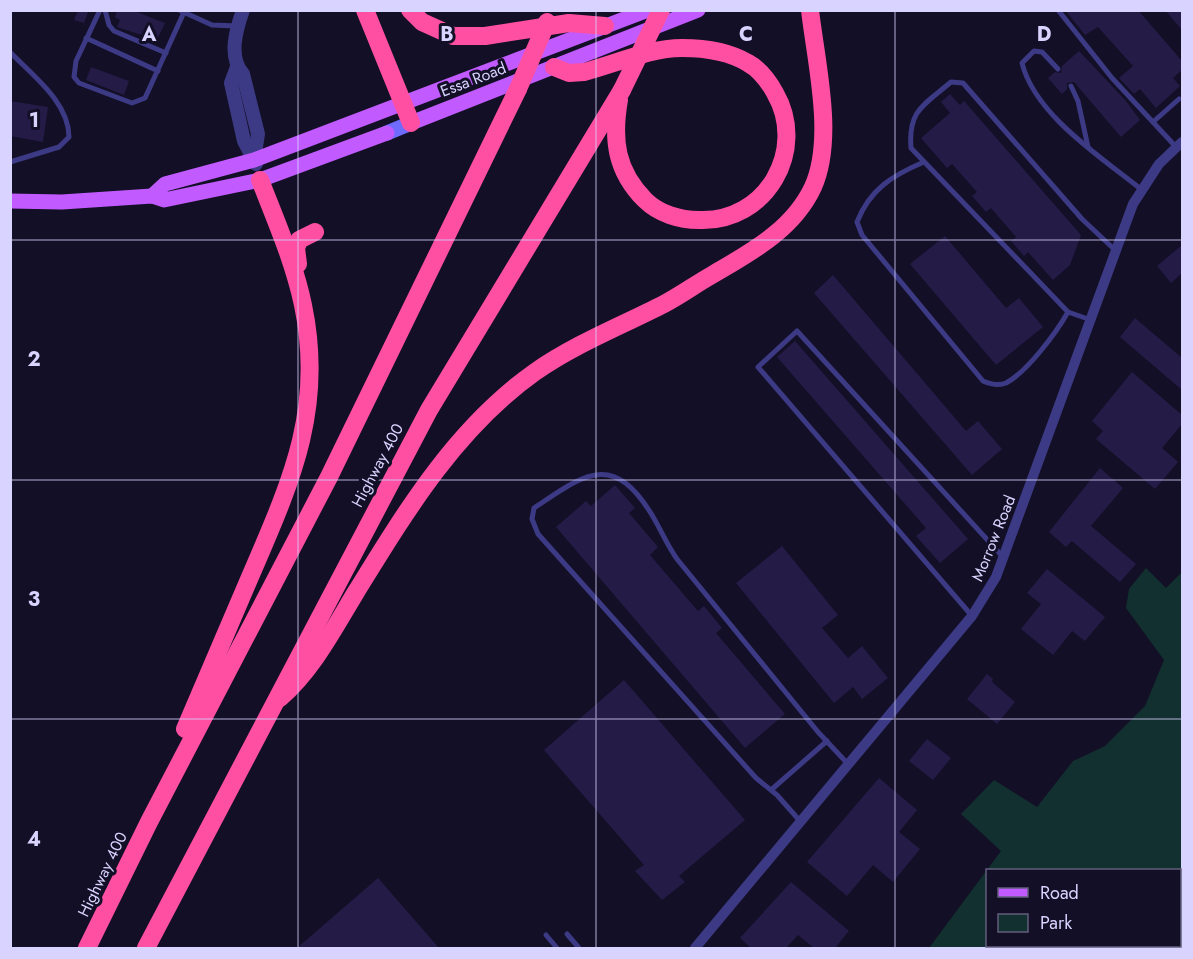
<svg xmlns="http://www.w3.org/2000/svg" width="1193" height="959" font-family="Jost,sans-serif">
<style>
.green{fill:#12302f}
.building{fill:#241b47}
.lines{fill:none;stroke-linecap:round;stroke-linejoin:round}
.service{stroke:#3d3a85;stroke-width:5}
.minor{stroke:#3d3a85;stroke-width:10}
.tertiary{stroke:#3d3a85;stroke-width:14}
.secondary{stroke:#6f6bff;stroke-width:15}
.primary{stroke:#c25bff;stroke-width:15}
.motorway{stroke:#ff4fa3;stroke-width:18}
.motorway-bridge{stroke:#ff4fa3;stroke-width:18}
.grid{fill:none;stroke:#d9d4ff;stroke-width:1.5;stroke-opacity:0.55}
.labels{text-anchor:middle;stroke-width:6;stroke-linejoin:round;paint-order:stroke}
.street-label{font-size:16px;fill:#d9d4ff;stroke:#130f26}
.grid-label{font-size:20px;text-anchor:middle;font-weight:bold;fill:#d9d4ff;stroke:#130f26;stroke-width:6;stroke-linejoin:round;paint-order:stroke}
</style>
<rect width="100%" height="100%" fill="#130f26"/>
<polygon class="green" points="1146,568 1166,588 1182,572 1182,875 1180,877 1180,870 988,870 988,946 1084,946 1080,948 929,948 1001,851 961,814 994,780 1037,807 1073,761 1105,746 1145,706 1164,660 1126,608 1129,589"/>
<g class="building">
<polygon points="78,10 89,10 84,23 74,20"/>
<polygon points="117,10 132,10 165,23 157,40 117,27 120,20 115,17"/>
<polygon points="1065,10 1138,10 1182,61 1182,70 1173,78 1180,86 1156,108 1140,89 1134,94 1119,78 1133,66 1098,27 1085,35"/>
<polygon points="1165,10 1182,10 1182,30"/>
<polygon points="1079,51 1126,101 1140,120 1121,137 1074,82 1067,83 1067,89 1062,94 1048,78 1055,72 1061,73 1062,66"/>
<polygon points="91,67 129,81 124,95 86,80"/>
<polygon points="950,94 960,105 964,101 1081,235 1070,265 1053,280 1028,252 1024,256 1011,241 1016,237 991,208 986,212 972,196 977,192 952,164 947,168 921,138 950,113 941,102"/>
<polygon points="10,101 48,107 43,142 10,136"/>
<polygon points="945,236 1006,308 1019,298 1043,327 996,365 910,264"/>
<polygon points="1182,245 1182,273 1171,283 1157,266"/>
<polygon points="833,275 966,431 978,421 1002,449 972,475 814,293"/>
<polygon points="1135,318 1182,358 1182,390 1120,337"/>
<polygon points="795,341 968,539 940,563 916,536 926,528 777,357"/>
<polygon points="1132,372 1182,415 1182,424 1162,448 1178,462 1155,489 1096,439 1103,431 1092,421"/>
<polygon points="1100,468 1123,488 1091,526 1136,564 1120,582 1072,541 1066,547 1049,532"/>
<polygon points="615,485 635,508 629,513 658,547 650,555 698,611 704,606 722,628 716,633 785,714 745,748 556,527 586,501 591,506"/>
<polygon points="782,546 838,615 822,628 848,658 862,646 888,678 862,699 853,687 834,703 736,583"/>
<polygon points="1047,569 1105,617 1085,641 1072,631 1053,655 1021,629 1041,604 1027,593"/>
<polygon points="987,674 993,679 992,682 1015,702 997,724 967,699"/>
<polygon points="624,680 745,820 679,876 685,882 662,900 635,871 644,865 544,750"/>
<polygon points="927,739 951,758 933,780 909,761"/>
<polygon points="879,778 917,810 899,832 920,849 893,882 873,865 847,896 807,862"/>
<polygon points="378,878 439,948 297,948"/>
<polygon points="791,882 849,931 835,948 814,948 798,935 786,948 751,948 740,938"/>
</g>
<g class="lines">
<g class="service">
<polyline points="100,10 76,61 74,77 79,83 132,103 145,98 185,10"/>
<polyline points="105,10 109,25 114,31 166,53"/>
<polyline points="179,10 212,25 236,26"/>
<polyline points="1058,10 1112,78 1177,148"/>
<polyline points="86,38 158,71"/>
<path d="M10,52C32,75 69,102 69,137L59,147L10,162"/>
<path d="M1058,69L1042,52L1034,51L1022,63C1035,115 1101,157 1142,190"/>
<polyline points="1071,86 1078,101 1088,147"/>
<polyline points="1153,122 1179,99"/>
<path d="M924,162C893,175 870,189 857,222L862,235L983,381C990,384 999,386 1006,383C1027,372 1056,333 1068,312"/>
<path d="M1091,320L1068,312L911,148C908,110 924,105 951,82L963,83L1082,219L1115,250"/>
<polyline points="972,616 758,367 797,331 1003,557"/>
<polyline points="771,790 827,741"/>
<path d="M800,821L777,795L756,778L538,534L532,519L534,508C584,475 612,450 652,515C661,530 667,545 677,559L818,732L848,764"/>
<polyline points="567,934 579,948"/>
<polyline points="546,935 557,948"/>
</g>
<polyline class="minor" points="695,948 972,616 996,577 1133,204 1159,164 1182,142"/>
<g class="tertiary">
<path d="M243,10C236,30 228,57 243,74L258,134L254,160"/>
<polyline points="237,67 231,83 244,141 256,164"/>
</g>
<polyline class="secondary" points="387,133 411,123"/>
<g class="primary">
<polyline points="411,123 698,10"/>
<polyline points="152,196 165,184 254,160 648,10"/>
<polyline points="10,201 62,202 152,196 164,200 260,180 387,133"/>
</g>
<g class="motorway">
<polyline points="365,10 411,123"/>
<polyline points="410,10 422,22 453,36 485,36 569,23 605,26"/>
<path d="M554,67L569,73L584,72C615,64 650,48 682,48C704,48 728,51 748,63C759,69 769,82 775,93C808,150 766,223 699,220C680,220 659,214 645,200C616,171 612,140 619,100"/>
<polyline points="298,264 296,248 299,240 315,232"/>
<path d="M280,698C313,669 333,630 356,592C406,511 456,428 535,372C575,344 621,326 664,304C681,295 696,284 712,275C751,252 793,230 813,187C835,138 816,63 810,10"/>
<path d="M185,729C207,678 228,628 250,577C290,484 325,410 303,305C294,262 276,221 260,180"/>
<polyline points="87,948 149,822 329,477 518,89"/>
<polyline points="146,948 429,410 622,90"/>
</g>
<g class="motorway-bridge">
<polyline points="518,89 547,22"/>
<polyline points="622,90 661,10"/>
</g>
</g>
<path class="grid" d="M298,10V948M596,10V948M895,10V948M10,240H1182M10,480H1182M10,719H1182"/>
<g class="labels">
<g class="street-label">
<text transform="translate(473 79) rotate(-21)" y="6">Essa Road</text>
<text transform="translate(377 465) rotate(-62)" y="6">Highway 400</text>
<text transform="translate(993 538) rotate(-68)" y="6">Morrow Road</text>
<text transform="translate(102 874) rotate(-64)" y="6">Highway 400</text>
</g>
</g>
<g class="grid-label">
<text x="149" y="41">A</text>
<text x="447" y="41">B</text>
<text x="746" y="41">C</text>
<text x="1044" y="41">D</text>
<text x="34" y="127">1</text>
<text x="34" y="366">2</text>
<text x="34" y="606">3</text>
<text x="34" y="846">4</text>
</g>
<rect width="1193" height="959" fill="none" stroke="#d9d4ff" stroke-width="24"/>
<rect x="986" y="869" width="195" height="78" fill="#130f26" stroke="#625e7d" stroke-width="1.5"/>
<rect x="998" y="888" width="30" height="9" fill="#c25bff" stroke="#625e7d" stroke-width="1.5"/>
<text x="1040" y="899" font-size="18" fill="#d9d4ff">Road</text>
<rect x="998" y="914" width="30" height="18" fill="#12302f" stroke="#625e7d" stroke-width="1.5"/>
<text x="1040" y="929" font-size="18" fill="#d9d4ff">Park</text>
</svg>
